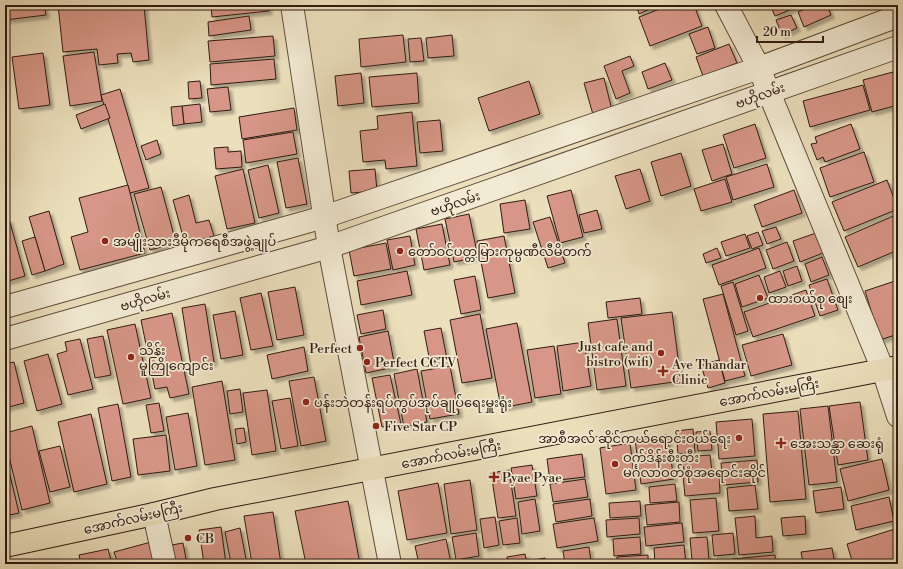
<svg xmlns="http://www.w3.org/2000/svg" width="903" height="569" font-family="'Libre Bodoni','Noto Sans Myanmar',serif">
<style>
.building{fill:#d79687;stroke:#301b12;filter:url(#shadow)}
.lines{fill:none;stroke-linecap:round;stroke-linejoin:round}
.minor-casing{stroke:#5f4c3c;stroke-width:24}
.major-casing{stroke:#301b12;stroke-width:24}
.minor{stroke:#f2ead3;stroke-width:22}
.major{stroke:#ebdfbc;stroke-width:22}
.poi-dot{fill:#8f2418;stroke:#f2ead3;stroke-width:1.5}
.labels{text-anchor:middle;stroke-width:3.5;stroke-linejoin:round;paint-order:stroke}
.street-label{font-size:13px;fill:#301b12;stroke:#f2ead3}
.poi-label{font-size:13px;fill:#301b12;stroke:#f2ead3;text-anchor:start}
</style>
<defs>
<filter id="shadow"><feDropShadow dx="3.5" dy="3.5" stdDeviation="1" flood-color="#0004"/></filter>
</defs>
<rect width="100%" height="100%" fill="#ebdfbc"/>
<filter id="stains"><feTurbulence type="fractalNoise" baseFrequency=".005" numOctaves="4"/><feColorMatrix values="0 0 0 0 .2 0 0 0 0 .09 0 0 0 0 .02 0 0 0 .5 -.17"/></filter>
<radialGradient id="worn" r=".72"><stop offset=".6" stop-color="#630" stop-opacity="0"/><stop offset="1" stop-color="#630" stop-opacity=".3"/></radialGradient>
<g class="building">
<polygon points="5,5 44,5 46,15 5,20"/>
<polygon points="58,5 144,5 149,60 133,62 131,53 117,54 118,63 99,65 97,49 63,52"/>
<polygon points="211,5 268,5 269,11 212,17"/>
<polygon points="636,5 659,5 639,14"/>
<polygon points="670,5 694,5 702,26 650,46 639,17"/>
<polygon points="770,5 802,5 775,16"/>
<polygon points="814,5 827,5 831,15 804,27 798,12"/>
<polygon points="791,15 797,28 782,35 776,20"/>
<polygon points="249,16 251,30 209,36 208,22"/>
<polygon points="708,27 715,48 697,54 689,34"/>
<polygon points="403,35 406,62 361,67 359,39"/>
<polygon points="452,35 454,56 428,58 426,38"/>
<polygon points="273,36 275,56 210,62 208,41"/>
<polygon points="421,38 424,61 410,62 408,39"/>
<polygon points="729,44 737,63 703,76 696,57"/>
<polygon points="94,52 102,101 70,106 63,56"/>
<polygon points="43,53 50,105 19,109 12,57"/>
<polygon points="630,56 634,66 622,71 630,93 616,99 604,66"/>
<polygon points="274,59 276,79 211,85 210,64"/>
<polygon points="665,63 672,80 648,89 642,72"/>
<polygon points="893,72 898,91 898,105 872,112 863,80"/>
<polygon points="361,73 364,103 338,106 335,76"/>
<polygon points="417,73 419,103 372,107 369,77"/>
<polygon points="604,78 613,114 594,118 584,83"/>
<polygon points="200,81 202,98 189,99 188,82"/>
<polygon points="529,81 540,114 489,131 478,98"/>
<polygon points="863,85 870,110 810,127 803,101"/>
<polygon points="228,87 231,110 210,112 207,89"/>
<polygon points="120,89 149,188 130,193 101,95"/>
<polygon points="105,104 110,118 81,129 76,115"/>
<polygon points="200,104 202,122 184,124 182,106"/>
<polygon points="182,106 184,124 173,126 171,107"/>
<polygon points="294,108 297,130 242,139 239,117"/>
<polygon points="412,112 417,166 386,169 385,160 363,162 360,131 378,129 377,116"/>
<polygon points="440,120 443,151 420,153 417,122"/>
<polygon points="755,124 766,158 734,168 723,135"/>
<polygon points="851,124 860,149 825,162 823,157 817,160 811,144 817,143 815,137"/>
<polygon points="293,132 297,154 246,163 243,140"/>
<polygon points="157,140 161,154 146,160 141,146"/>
<polygon points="723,144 732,174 712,181 702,150"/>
<polygon points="228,147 228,152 241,151 242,167 216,169 214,148"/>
<polygon points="864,152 874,182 830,197 820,168"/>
<polygon points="681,153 691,186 661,196 651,162"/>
<polygon points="298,158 307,204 286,208 277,162"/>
<polygon points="767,164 774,187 733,200 726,177"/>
<polygon points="268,165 279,213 259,218 248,170"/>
<polygon points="243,169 255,223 227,229 215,176"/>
<polygon points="375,169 377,191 351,193 349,171"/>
<polygon points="640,169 650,201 626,209 615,176"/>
<polygon points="725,179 732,202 701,211 694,189"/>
<polygon points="887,180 898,209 844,231 832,202"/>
<polygon points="128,185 145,253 80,270 71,237 88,232 79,198"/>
<polygon points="161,187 176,243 150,250 134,194"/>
<polygon points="571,190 583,237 560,243 547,196"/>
<polygon points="794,190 802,213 762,227 754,205"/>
<polygon points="189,195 196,223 209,220 214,236 185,244 173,200"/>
<polygon points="525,200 530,229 504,233 500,204"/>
<polygon points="597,210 602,229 584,233 579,215"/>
<polygon points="49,211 64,264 45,271 29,217"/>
<polygon points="469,214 478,257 454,262 445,219"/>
<polygon points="898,214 898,250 858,267 845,237"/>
<polygon points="550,217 565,263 548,268 533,222"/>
<polygon points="9,219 25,276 5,282 5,220"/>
<polygon points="442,224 450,265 424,270 416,229"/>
<polygon points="776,227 781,239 767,244 762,231"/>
<polygon points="758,232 763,245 752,249 747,236"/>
<polygon points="816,233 823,253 800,262 793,241"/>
<polygon points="745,234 750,248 726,256 721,242"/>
<polygon points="410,236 415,265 393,270 387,240"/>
<polygon points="504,236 515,293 488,298 477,241"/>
<polygon points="35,237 45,271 32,275 22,241"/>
<polygon points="787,242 794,261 773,269 766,250"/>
<polygon points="386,243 391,269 354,276 349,250"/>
<polygon points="717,248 721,258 706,263 703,254"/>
<polygon points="759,248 766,268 719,285 712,265"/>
<polygon points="822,257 829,275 811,282 805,264"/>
<polygon points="797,266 802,281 788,286 783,271"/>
<polygon points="407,271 412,295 361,305 357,281"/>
<polygon points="780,271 786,287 769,293 764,277"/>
<polygon points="759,275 768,298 742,307 735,284"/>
<polygon points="475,276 481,310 461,314 454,280"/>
<polygon points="827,279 838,310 820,316 809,285"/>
<polygon points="898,280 898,334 880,340 865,291"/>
<polygon points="733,282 748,331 736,335 721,286"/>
<polygon points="295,287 304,335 277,340 268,292"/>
<polygon points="806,290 815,316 753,337 744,312"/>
<polygon points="261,293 273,346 251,350 240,298"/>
<polygon points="723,294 745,376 725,381 703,299"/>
<polygon points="640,298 642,314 608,318 606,302"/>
<polygon points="205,304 214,362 191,366 182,308"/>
<polygon points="383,310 386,329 361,334 357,315"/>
<polygon points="235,311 243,355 221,359 213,315"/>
<polygon points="672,312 681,381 631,388 621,318"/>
<polygon points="172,313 189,394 170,398 167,387 155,389 141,320"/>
<polygon points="480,314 492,378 462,383 450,320"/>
<polygon points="617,319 626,386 597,390 588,323"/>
<polygon points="517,323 532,402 501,408 486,329"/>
<polygon points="135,324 151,398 123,404 107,330"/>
<polygon points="441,328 447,359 430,362 424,331"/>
<polygon points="388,331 395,367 366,373 359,337"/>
<polygon points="783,334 792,365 751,376 742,345"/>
<polygon points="103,336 111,375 95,378 87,339"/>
<polygon points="80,339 93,389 68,395 57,354 67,351 65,342"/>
<polygon points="584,342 591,386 563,391 557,346"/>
<polygon points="554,346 561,394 535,398 527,350"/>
<polygon points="304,347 308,371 272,379 267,355"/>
<polygon points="48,354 62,404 37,411 24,361"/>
<polygon points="719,360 725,383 708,388 701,365"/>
<polygon points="14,362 24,403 5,408 5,364"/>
<polygon points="450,366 459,414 430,419 421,371"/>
<polygon points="417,369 427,422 404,427 394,374"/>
<polygon points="390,375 401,424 382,427 372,378"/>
<polygon points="314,377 326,441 301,446 289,381"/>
<polygon points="222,381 235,460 205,465 192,387"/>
<polygon points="240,389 243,412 230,414 227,391"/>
<polygon points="267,390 276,451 252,455 243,393"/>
<polygon points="290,398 298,446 281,449 272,401"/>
<polygon points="860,402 868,460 838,465 829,406"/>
<polygon points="159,403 164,431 151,433 146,405"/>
<polygon points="118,404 131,477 112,481 98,408"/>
<polygon points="828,406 837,482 809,485 800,409"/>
<polygon points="798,411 806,499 770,502 763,414"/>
<polygon points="188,413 197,466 175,470 166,417"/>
<polygon points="91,414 107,484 74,492 58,422"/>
<polygon points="752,419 755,456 719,459 716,422"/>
<polygon points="32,426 50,503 22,510 5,440 5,433"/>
<polygon points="244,428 246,442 237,444 235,429"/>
<polygon points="693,429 695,452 678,454 676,431"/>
<polygon points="710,431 712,450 698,451 696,432"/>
<polygon points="166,435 170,471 138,475 133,439"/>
<polygon points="667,435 674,479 641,484 635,440"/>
<polygon points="630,443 636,490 606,494 600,448"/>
<polygon points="60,446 70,487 50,492 39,451"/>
<polygon points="5,454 19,513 5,516"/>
<polygon points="582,454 585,477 550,481 547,459"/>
<polygon points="710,455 712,472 684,474 683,457"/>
<polygon points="882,459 889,490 848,501 840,469"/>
<polygon points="757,460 758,482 723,485 721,463"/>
<polygon points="532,465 537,496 516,499 511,468"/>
<polygon points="509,470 516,516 498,518 491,473"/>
<polygon points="719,473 720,493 685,496 683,476"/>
<polygon points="585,479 588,497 553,502 550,484"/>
<polygon points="470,480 477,530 451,534 444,484"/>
<polygon points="438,483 447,533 407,540 398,491"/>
<polygon points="675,484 677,501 650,503 649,487"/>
<polygon points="755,485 758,509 729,511 727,488"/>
<polygon points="841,487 844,509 816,513 813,491"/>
<polygon points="889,497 894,521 856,530 851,506"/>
<polygon points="716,498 719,531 693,533 690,500"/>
<polygon points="535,499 540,531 522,534 518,502"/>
<polygon points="590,499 592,516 556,522 553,504"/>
<polygon points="348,501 360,564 306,564 295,511"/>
<polygon points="640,501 641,516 610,518 609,503"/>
<polygon points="679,502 680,522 647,525 645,505"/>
<polygon points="273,512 281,564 252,564 244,516"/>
<polygon points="755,516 756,538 772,536 773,552 739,555 735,518"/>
<polygon points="805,516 806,534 783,536 781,518"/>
<polygon points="495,517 499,545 484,548 480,519"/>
<polygon points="517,518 520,543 503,545 499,521"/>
<polygon points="594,518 598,541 557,548 553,524"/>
<polygon points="639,518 640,534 607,537 606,520"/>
<polygon points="682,523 684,542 646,546 644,527"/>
<polygon points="221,527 226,564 204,564 199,530"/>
<polygon points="240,528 247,564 231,564 225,532"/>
<polygon points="898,528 898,559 881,564 853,564 847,544"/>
<polygon points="476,533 479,556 456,560 452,537"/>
<polygon points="733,533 735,554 714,556 712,535"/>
<polygon points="640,537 641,554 614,556 613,539"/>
<polygon points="707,537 709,560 692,561 690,538"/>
<polygon points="446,539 451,563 419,564 415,546"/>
<polygon points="151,542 157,564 118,564 114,552"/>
<polygon points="183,543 187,564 169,564 166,546"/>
<polygon points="684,545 686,564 655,564 654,548"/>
<polygon points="589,547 591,562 565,564 563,551"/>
<polygon points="832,548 835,564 803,564 801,552"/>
<polygon points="108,549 112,564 81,564 79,555"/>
<polygon points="525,554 527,564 508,564 507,557"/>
<polygon points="648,555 648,564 617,564 617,557"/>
<polygon points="775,555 776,564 732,564 732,559"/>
<polygon points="545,558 546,564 528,564 528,561"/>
</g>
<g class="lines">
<defs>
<g id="minor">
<polyline points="292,5 329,247 390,564"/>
<polyline points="726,5 759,68 883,370 898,416"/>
<polyline points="5,307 324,217 759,68 898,16"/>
<polyline points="5,339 329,247 898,47"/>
<polyline points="154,514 165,564"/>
</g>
<polyline id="major" points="5,546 154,514 215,499 898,367"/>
</defs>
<use href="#minor" class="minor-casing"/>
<use href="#major" class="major-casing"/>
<use href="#minor" class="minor"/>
<use href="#major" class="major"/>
</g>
<g class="poi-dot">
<circle cx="105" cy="241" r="4"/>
<circle cx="400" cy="251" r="4"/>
<circle cx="760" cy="298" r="4"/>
<circle cx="360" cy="348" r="4"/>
<circle cx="661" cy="353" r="4"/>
<circle cx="131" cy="357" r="4"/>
<circle cx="367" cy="362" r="4"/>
<path d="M661 365h4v4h4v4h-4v4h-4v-4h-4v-4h4z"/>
<circle cx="306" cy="402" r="4"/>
<circle cx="376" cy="426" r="4"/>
<circle cx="739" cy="438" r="4"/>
<path d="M779 437h4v4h4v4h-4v4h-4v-4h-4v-4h4z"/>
<circle cx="615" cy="464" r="4"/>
<path d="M492 471h4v4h4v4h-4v4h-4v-4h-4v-4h4z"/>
<circle cx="188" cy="538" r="4"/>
</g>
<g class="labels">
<g class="street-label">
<text transform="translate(760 95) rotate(-20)" y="5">ဗဟိုလမ်း</text>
<text transform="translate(455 203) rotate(-19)" y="5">ဗဟိုလမ်း</text>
<text transform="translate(145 299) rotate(-16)" y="5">ဗဟိုလမ်း</text>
<text transform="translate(769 392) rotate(-11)" y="5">အောက်လမ်းမကြီး</text>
<text transform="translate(451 454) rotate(-11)" y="5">အောက်လမ်းမကြီး</text>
<text transform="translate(133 518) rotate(-13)" y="5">အောက်လမ်းမကြီး</text>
</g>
<g class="poi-label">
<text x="113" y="246">အမျိုးသားဒီမိုကရေစီအဖွဲ့ချုပ်</text>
<text x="408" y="256">တော်ဝင်ပတ္တမြားကုမ္ပဏီလီမိတက်</text>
<text x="768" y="303">ထားဝယ်စု စျေး</text>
<text x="653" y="351" text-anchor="end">Just cafe and<tspan x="653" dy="15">bistro (wifi)</tspan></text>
<text x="352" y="353" text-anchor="end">Perfect</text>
<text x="139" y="355">သိန်း<tspan x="139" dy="15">မူကြိုကျောင်း</tspan></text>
<text x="375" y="367">Perfect CCTV</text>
<text x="672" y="369">Aye Thandar<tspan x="672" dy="15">Clinic</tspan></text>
<text x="314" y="407">ပန်းဘဲတန်းရပ်ကွပ်အုပ်ချုပ်ရေးမှူးရုံး</text>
<text x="384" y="431">Five Star CP</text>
<text x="731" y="443" text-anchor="end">အာစီအလ် ဆိုင်ကယ်ရောင်းဝယ်ရေး</text>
<text x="790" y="448">အေးသန္တာ ဆေးရုံ</text>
<text x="623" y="462">ဝက်ဒိန်းစီးတီး<tspan x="623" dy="15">မင်္ဂလာဝတ်စုံအရောင်းဆိုင်</tspan></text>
<text x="502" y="482">Pyae Pyae</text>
<text x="196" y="543">CB</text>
</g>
</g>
<rect width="903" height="569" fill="none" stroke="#ebdfbc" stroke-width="20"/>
<rect x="6" y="6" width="891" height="557" fill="none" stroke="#301b12" stroke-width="2"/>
<rect x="10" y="10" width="883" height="549" fill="none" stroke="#301b12"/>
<path d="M757 36v6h66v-6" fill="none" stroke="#301b12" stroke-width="2"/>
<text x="763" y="36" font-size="12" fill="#301b12" stroke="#f2ead3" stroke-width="3" paint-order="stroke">20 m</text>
<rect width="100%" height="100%" filter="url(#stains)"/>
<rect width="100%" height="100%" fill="url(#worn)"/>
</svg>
